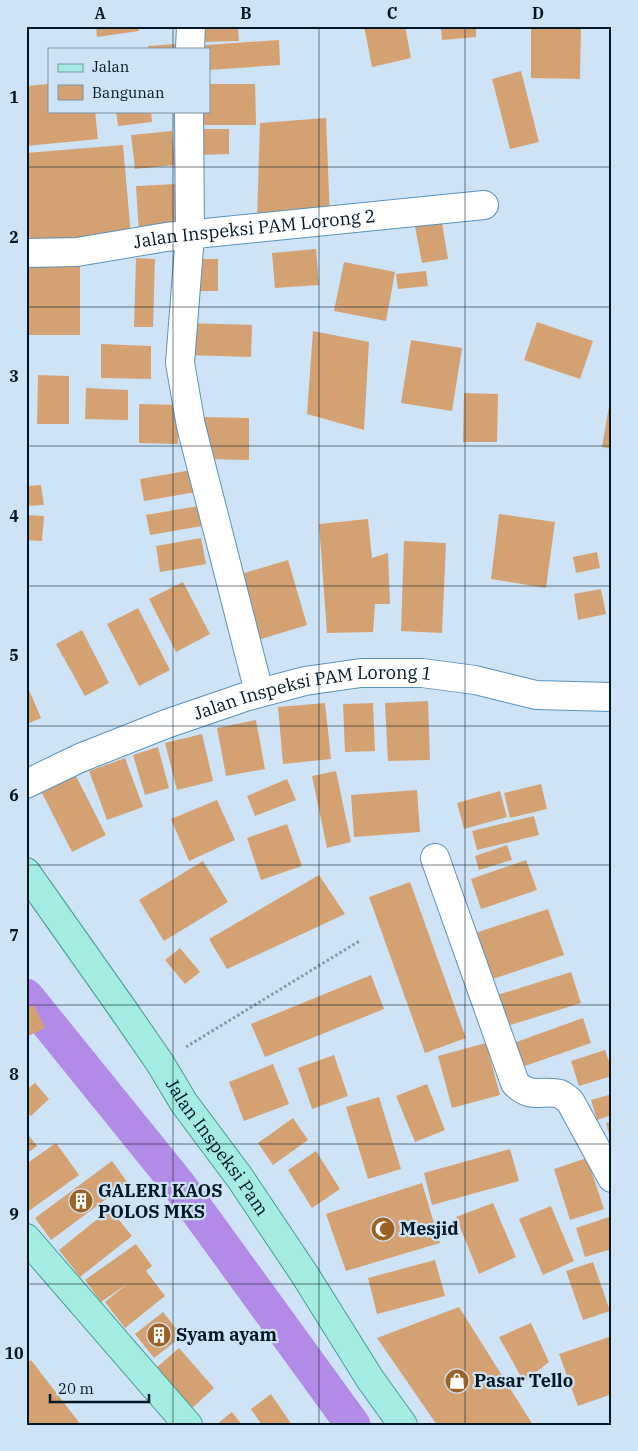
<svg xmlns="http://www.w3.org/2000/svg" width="638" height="1451" font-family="'IBM Plex Serif',serif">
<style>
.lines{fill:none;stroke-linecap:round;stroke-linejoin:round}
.canal{stroke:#b28ae8;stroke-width:35}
.building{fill:#d4a173}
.minor-casing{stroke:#5a92bc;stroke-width:30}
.major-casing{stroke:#449993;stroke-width:30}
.path{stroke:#8399aa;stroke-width:3;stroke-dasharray:2.5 2.5;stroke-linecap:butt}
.minor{stroke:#fff;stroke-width:28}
.major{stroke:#a4ece1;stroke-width:28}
.grid{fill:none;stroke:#021726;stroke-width:1;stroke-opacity:0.55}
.labels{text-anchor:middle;stroke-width:4.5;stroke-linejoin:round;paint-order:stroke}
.street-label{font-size:18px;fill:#021726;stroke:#cee4f6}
.poi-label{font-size:18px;font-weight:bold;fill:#021726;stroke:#cee4f6;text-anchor:start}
.neatline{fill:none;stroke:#021726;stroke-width:2}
.grid-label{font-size:16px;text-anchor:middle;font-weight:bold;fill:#021726}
</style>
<rect width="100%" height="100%" fill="#cee4f6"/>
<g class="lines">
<polyline class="canal" points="26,996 178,1184 353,1425"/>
</g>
<g class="building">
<polygon points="96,26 138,26 139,31 97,37"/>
<polygon points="202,26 238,26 239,41 202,42"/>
<polygon points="364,26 405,26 411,58 372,67"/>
<polygon points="441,26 476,26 476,37 442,40"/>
<polygon points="531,26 581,26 580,79 531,78"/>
<polygon points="279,40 280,65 209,70 209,49 191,49 191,46"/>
<polygon points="175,44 175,49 149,49 148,46"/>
<polygon points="521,71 539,142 510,149 492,79"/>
<polygon points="49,84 49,111 95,111 98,139 26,146 26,86"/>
<polygon points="209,84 255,84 256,125 194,125 194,111 209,111"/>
<polygon points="116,111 151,111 152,122 118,126"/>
<polygon points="326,118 330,220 257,221 260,123"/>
<polygon points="200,129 229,129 229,154 201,155"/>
<polygon points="172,131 175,165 135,169 131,135"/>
<polygon points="123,145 131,236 30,244 26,194 26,153"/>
<polygon points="177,184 179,231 139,233 136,186"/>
<polygon points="440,211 448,259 422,263 413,216"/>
<polygon points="316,249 319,285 275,288 272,253"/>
<polygon points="136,258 155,259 153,327 134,327"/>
<polygon points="191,259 218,259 218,291 192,291"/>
<polygon points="344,262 395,272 386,321 334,311"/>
<rect x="26" y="263" width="54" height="72"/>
<polygon points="426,271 428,286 398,289 396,274"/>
<polygon points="537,322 593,341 580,379 524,360"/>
<polygon points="187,323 252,325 251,357 186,355"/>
<polygon points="313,331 369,342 364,430 307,414"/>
<polygon points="411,340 462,348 452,411 401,403"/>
<polygon points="101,344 151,346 151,379 101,378"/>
<polygon points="38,375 69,376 69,424 37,424"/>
<polygon points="86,388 128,390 128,420 85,419"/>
<polygon points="464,393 498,394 497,442 463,442"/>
<polygon points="611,395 612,395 612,449 602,447"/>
<polygon points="139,404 178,405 178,444 139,443"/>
<polygon points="204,417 249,418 249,460 203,459"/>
<polygon points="192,470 196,492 144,501 140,479"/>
<polygon points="41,485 44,505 26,506 26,486"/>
<polygon points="198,506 202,526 150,535 146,515"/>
<polygon points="499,514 555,522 546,588 491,579"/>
<polygon points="26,515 44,516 42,541 26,540"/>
<polygon points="368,519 372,558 388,553 390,604 375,604 373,632 327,633 319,524"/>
<polygon points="201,538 206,564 160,572 156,546"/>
<polygon points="404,541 446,543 442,633 401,631"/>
<polygon points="597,552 600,568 576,573 573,557"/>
<polygon points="288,560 307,625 258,640 238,575"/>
<polygon points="183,582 210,634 176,652 149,599"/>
<polygon points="601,589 606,614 578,620 574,594"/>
<polygon points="138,608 170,670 139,686 107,624"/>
<polygon points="82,630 109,683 85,696 56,644"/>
<polygon points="26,683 41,718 27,724 26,723"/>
<polygon points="428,701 430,760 388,761 385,703"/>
<polygon points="325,703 331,759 283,764 278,707"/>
<polygon points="373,703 375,751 345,752 343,704"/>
<polygon points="256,720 265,769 226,776 217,728"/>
<polygon points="202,734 213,781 177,790 165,743"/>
<polygon points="158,747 169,788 145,795 133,755"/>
<polygon points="125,758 143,807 107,820 89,771"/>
<polygon points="336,771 351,842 327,848 312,776"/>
<polygon points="76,776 106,835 72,852 42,793"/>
<polygon points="287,779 296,800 255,816 247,796"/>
<polygon points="541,784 547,809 510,818 504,793"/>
<polygon points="417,790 420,832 354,837 351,795"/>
<polygon points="500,791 507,817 464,829 457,803"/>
<polygon points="217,800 235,840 189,861 171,819"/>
<polygon points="534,816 539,835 477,850 472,831"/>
<polygon points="287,824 302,866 261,880 247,838"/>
<polygon points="507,845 512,860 479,870 475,856"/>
<polygon points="526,860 537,890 481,909 471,879"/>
<polygon points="203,861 228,902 164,941 139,900"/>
<polygon points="319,875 345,914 227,969 209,939"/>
<polygon points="410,882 466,1038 425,1053 369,897"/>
<polygon points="548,909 564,955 490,980 475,933"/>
<polygon points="180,948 200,972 185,984 165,960"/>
<polygon points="571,972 581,1003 498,1029 488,998"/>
<polygon points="371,975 384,1009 265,1057 251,1024"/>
<polygon points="34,1005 45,1028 26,1037 26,1009"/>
<polygon points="583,1018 591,1043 516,1069 508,1045"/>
<polygon points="486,1043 500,1095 452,1108 438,1056"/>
<polygon points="605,1050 612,1070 612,1076 579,1086 571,1061"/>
<polygon points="334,1055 348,1096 312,1109 298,1068"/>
<polygon points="273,1064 289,1104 244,1121 229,1082"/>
<polygon points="35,1083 49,1099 31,1116 26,1111 26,1090"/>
<polygon points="427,1084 445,1130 415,1142 396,1096"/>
<polygon points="612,1094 612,1115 597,1120 591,1100"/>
<polygon points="379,1097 401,1169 368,1179 346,1107"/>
<polygon points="293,1118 308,1140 273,1165 258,1143"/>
<polygon points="612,1121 612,1141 611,1141 606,1123"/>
<polygon points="26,1132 37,1146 26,1154"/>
<polygon points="56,1143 79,1175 26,1213 26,1164"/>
<polygon points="510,1149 519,1181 432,1205 424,1173"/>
<polygon points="316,1151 340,1189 312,1208 288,1170"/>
<polygon points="587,1158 604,1209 570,1220 554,1169"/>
<polygon points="112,1161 128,1183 51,1240 35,1218"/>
<polygon points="422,1183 440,1243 346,1271 326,1214"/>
<polygon points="493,1203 516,1257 479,1274 456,1217"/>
<polygon points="551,1206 574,1261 543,1275 519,1219"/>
<polygon points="110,1209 132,1236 80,1277 59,1250"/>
<polygon points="612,1216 612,1249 585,1257 576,1228"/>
<polygon points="136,1244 152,1266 146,1271 165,1296 125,1328 105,1302 127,1284 101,1302 85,1280"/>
<polygon points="435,1260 445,1296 377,1314 368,1278"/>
<polygon points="593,1262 610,1311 583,1320 566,1271"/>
<polygon points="459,1307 533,1425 437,1425 377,1338"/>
<polygon points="163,1312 182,1336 154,1358 135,1334"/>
<polygon points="531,1323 549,1362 524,1382 499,1337"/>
<polygon points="612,1336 612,1394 578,1406 559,1354"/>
<polygon points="179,1348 214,1388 191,1409 156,1368"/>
<polygon points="31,1360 81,1425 26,1425 26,1364"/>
<polygon points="271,1394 292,1425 262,1425 251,1409"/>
<polygon points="232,1412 242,1425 216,1425"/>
</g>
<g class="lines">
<defs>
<g id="minor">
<polyline points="190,49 191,26"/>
<polyline points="189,111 190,235 180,363 191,426 259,692"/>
<path id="s1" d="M26,253L77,252L166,237L484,205"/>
<path id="s2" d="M26,784L80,758L166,724L245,697L305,681L361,673H422L475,680L536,695L612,697"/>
<path d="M435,858L515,1083C531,1100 542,1089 560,1094C563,1095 567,1099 570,1101L612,1178"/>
</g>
<g id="major">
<path id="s3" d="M26,872L122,1008L160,1063L184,1103L240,1178L305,1275L370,1379L403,1425"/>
<polyline points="26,1238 188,1425"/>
</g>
</defs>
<use href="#minor" class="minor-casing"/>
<use href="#major" class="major-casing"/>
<polyline class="path" points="186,1047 361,940"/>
<use href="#minor" class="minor"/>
<use href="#major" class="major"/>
</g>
<path class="grid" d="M173,26V49M319,26V1425M465,26V1425M173,111V1425M26,167H612M26,307H612M26,446H612M26,586H612M26,726H612M26,865H612M26,1005H612M26,1144H612M26,1284H612"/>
<defs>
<symbol id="building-disc" viewBox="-11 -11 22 22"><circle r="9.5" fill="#9c6123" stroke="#cee4f6"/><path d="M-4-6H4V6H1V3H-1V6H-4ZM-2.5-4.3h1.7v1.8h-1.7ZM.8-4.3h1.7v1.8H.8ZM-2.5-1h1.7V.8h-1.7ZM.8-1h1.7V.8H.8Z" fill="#fff"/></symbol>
<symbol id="mosque-disc" viewBox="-11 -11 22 22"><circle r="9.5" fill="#9c6123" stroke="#cee4f6"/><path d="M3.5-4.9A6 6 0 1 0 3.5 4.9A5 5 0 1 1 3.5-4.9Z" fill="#fff"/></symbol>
<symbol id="shop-disc" viewBox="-11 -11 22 22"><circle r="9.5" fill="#9c6123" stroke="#cee4f6"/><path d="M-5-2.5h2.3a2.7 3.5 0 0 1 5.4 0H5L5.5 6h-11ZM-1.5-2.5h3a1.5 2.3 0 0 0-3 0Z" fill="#fff"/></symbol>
</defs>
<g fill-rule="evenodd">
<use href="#building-disc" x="67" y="1187" width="28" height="28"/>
<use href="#mosque-disc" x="369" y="1215" width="28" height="28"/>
<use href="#building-disc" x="145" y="1321" width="28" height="28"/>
<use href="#shop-disc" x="443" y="1367" width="28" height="28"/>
</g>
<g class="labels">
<g class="street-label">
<text dy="6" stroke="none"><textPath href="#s1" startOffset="230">Jalan Inspeksi PAM Lorong 2</textPath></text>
<text dy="6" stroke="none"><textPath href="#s2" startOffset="304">Jalan Inspeksi PAM Lorong 1</textPath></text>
<text dy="6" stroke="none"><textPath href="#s3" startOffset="335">Jalan Inspeksi Pam</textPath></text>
</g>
<g class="poi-label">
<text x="98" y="1197">GALERI KAOS<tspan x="98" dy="21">POLOS MKS</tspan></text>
<text x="400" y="1235">Mesjid</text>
<text x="176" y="1341">Syam ayam</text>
<text x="474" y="1387">Pasar Tello</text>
</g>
</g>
<rect width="638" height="1451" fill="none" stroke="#cee4f6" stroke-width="55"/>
<rect x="48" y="48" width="162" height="65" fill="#cee4f6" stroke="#7c92a3"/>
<rect x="58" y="64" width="25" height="8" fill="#a4ece1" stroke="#7c92a3"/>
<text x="92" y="72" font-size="15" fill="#021726">Jalan</text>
<rect x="58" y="85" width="25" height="15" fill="#d4a173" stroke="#7c92a3"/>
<text x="92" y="98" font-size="15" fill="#021726">Bangunan</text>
<path d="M50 1394v8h99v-8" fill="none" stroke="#021726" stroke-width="2.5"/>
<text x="58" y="1394" font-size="15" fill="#021726" stroke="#cee4f6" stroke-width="4" paint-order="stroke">20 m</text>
<rect x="28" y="28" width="582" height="1396" class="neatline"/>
<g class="grid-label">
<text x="100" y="19">A</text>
<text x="246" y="19">B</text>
<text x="392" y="19">C</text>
<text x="538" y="19">D</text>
<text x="14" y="103">1</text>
<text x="14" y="243">2</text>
<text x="14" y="382">3</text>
<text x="14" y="522">4</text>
<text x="14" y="661">5</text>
<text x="14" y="801">6</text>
<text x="14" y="941">7</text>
<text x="14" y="1080">8</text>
<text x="14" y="1220">9</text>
<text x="14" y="1359">10</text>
</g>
</svg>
